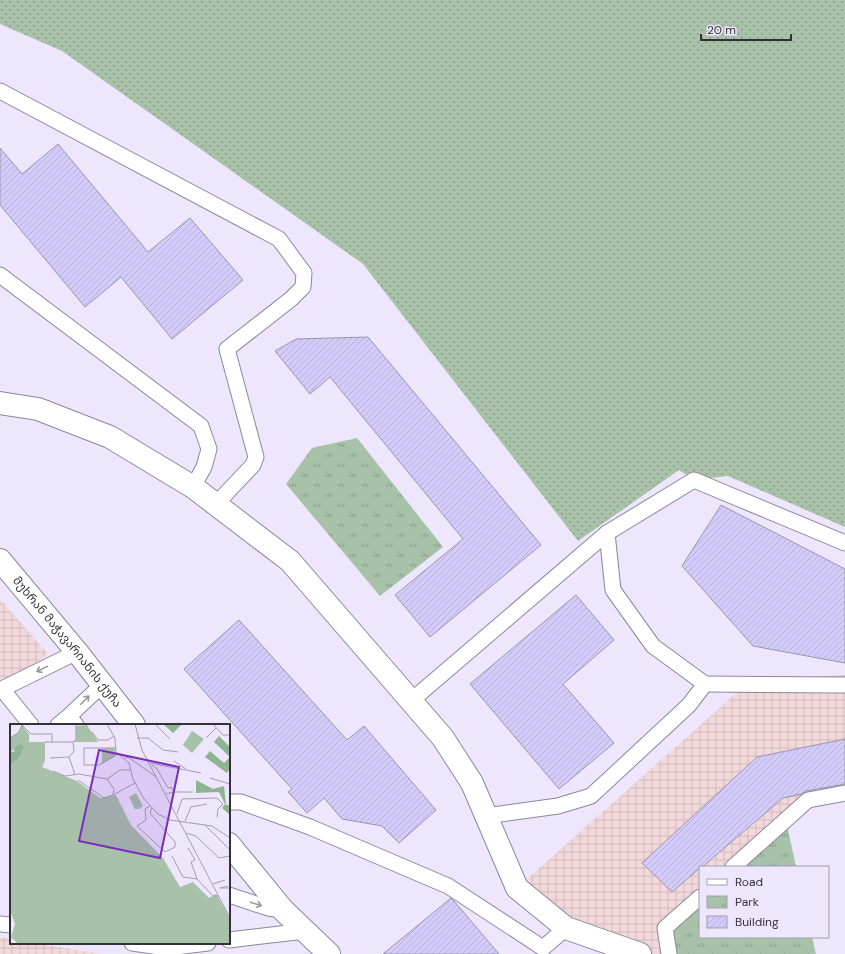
<svg xmlns="http://www.w3.org/2000/svg" width="845" height="954" font-family="'DM Sans','Noto Sans Georgian',sans-serif">
<style>
.industrial{fill:url(#industrial-grid)}
.grass{fill:url(#grass-dots)}
.park{fill:url(#park-tufts)}
.building{fill:url(#building-hatch);stroke:#9996ac}
.lines{fill:none;stroke-linecap:round;stroke-linejoin:round}
.service-casing{stroke:#8d869b;stroke-width:17}
.minor-casing{stroke:#8d869b;stroke-width:24}
.secondary-casing{stroke:#8d869b;stroke-width:24}
.service{stroke:#fff;stroke-width:15}
.minor{stroke:#fff;stroke-width:22}
.secondary{stroke:#fff;stroke-width:22}
.oneway{stroke:#9a989c}
.labels{text-anchor:middle;stroke-width:3.5;stroke-linejoin:round;paint-order:stroke}
.street-label{font-size:12px;fill:#34313a;stroke:#ede6fd}
.inset-road{fill:none;stroke:#a39eaf;stroke-width:1}
.view{fill:#7b2cbf;fill-opacity:0.15;stroke:#7b2cbf;stroke-width:2}
.inset-edge{fill:none;stroke:#34313a;stroke-width:2}
</style>
<defs>
<pattern id="industrial-grid" width="8" height="8" patternUnits="userSpaceOnUse"><rect width="8" height="8" fill="#f3d8db"/><path d="M0 4h8M4 0v8" fill="none" stroke="#d1babd"/></pattern>
<pattern id="grass-dots" width="8" height="8" patternUnits="userSpaceOnUse"><rect width="8" height="8" fill="#a7c2a8"/><path d="M2 2h.1M6 6h.1" fill="none" stroke="#899e8a" stroke-width="1.8" stroke-linecap="round"/></pattern>
<pattern id="park-tufts" width="24" height="20" patternUnits="userSpaceOnUse"><rect width="24" height="20" fill="#a7c2a8"/><path d="M3 7l-1-3M5 7V3M7 7l1-3M15 17l-1-3M17 17v-4M19 17l1-3" fill="none" stroke="#899e8a"/></pattern>
<pattern id="building-hatch" width="6" height="6" patternUnits="userSpaceOnUse"><rect width="6" height="6" fill="#d3ccfa"/><path d="M-1 1l2-2M0 6l6-6M5 7l2-2" fill="none" stroke="#b6b0d7"/></pattern>
</defs>
<rect width="100%" height="100%" fill="#ede6fd"/>
<g class="industrial">
<polygon points="0,599 48,654 20,674 0,679"/>
<polygon points="845,675 845,793 808,800 733,867 700,867 700,897 669,954 640,954 566,928 517,888 750,681"/>
<polygon points="0,937 11,939 11,943 34,943 101,954 0,954"/>
</g>
<polygon class="grass" points="0,0 845,0 845,527 728,476 694,480 679,470 578,541 363,264 62,51 0,24"/>
<g class="park">
<polygon points="357,438 443,547 380,596 286,484 312,448"/>
<polygon points="786,820 796,867 733,867"/>
<polygon points="700,897 700,937 812,937 816,954 669,954 665,928"/>
</g>
<g class="building">
<polygon points="58,144 148,252 190,218 243,280 172,339 121,277 85,307 0,205 0,148 22,174"/>
<polygon points="368,337 541,545 430,637 395,595 463,539 330,377 310,394 275,351 296,339"/>
<polygon points="721,505 845,569 845,663 753,646 682,566"/>
<polygon points="576,595 614,640 563,684 614,743 559,789 470,684"/>
<polygon points="239,620 347,740 364,726 436,810 399,843 382,826 342,819 324,798 307,813 288,792 292,789 184,669"/>
<polygon points="845,739 845,784 806,791 801,794 783,798 702,867 700,867 700,868 672,892 642,863 757,757"/>
<polygon points="451,898 454,901 499,954 383,954"/>
</g>
<g class="lines">
<defs>
<g id="service">
<polyline points="0,91 279,239 304,273 303,287 291,299 227,349 256,457 253,465 216,504"/>
<polyline points="0,275 201,426 209,449 204,467 193,487"/>
<polyline points="705,684 845,685"/>
<polyline points="412,700 607,533"/>
<polyline points="69,716 102,685"/>
<polyline points="31,725 2,689 77,652"/>
<polyline points="58,725 69,716 76,725"/>
<polyline points="229,802 241,802 310,827 448,886 543,948 566,928"/>
<polyline points="486,816 558,806 591,796 689,705 705,684 653,646 613,590 607,533 694,480 845,543"/>
<polyline points="733,867 808,800 845,793"/>
<polyline points="229,895 268,908 283,910"/>
<polyline points="0,924 11,925"/>
<polyline points="229,940 305,931"/>
<polyline points="132,943 167,948 208,943"/>
<polyline points="669,954 665,928 700,897"/>
</g>
<polyline id="minor" points="0,403 38,409 110,437 193,487 290,561 443,738 472,783 517,888 566,928 640,954"/>
<g id="secondary">
<path id="s1" d="M0,560L77,652L134,725"/>
<polyline points="229,844 283,910 329,954"/>
</g>
</defs>
<use href="#service" class="service-casing"/>
<use href="#minor" class="minor-casing"/>
<use href="#secondary" class="secondary-casing"/>
<use href="#service" class="service"/>
<use href="#minor" class="minor"/>
<use href="#secondary" class="secondary"/>
</g>
<defs><path id="oneway-shaft" d="M-6 0H5M1.5-3L5.5 0L1.5 3" fill="none" stroke-width="1.6" stroke-linecap="round" stroke-linejoin="round"/></defs>
<g class="oneway">
<use href="#oneway-shaft" transform="translate(42 669) rotate(154)"/>
<use href="#oneway-shaft" transform="translate(85 700) rotate(-45)"/>
<use href="#oneway-shaft" transform="translate(256 904) rotate(18)"/>
</g>
<g class="labels">
<g class="street-label">
<text dy="4" stroke="none"><textPath href="#s1" startOffset="106">მუხრან მაჭავარიანის ქუჩა</textPath></text>
</g>
</g>
<g transform="translate(10 724)">
<rect width="220" height="220" fill="#ede6fd"/>
<path d="M12,1L19,10V18H35V37L32,43L67,57L90,74L106,71L121,101L153,134L170,163L183,158L199,174L206,170L220,194V220H8L1,213L5,200L0,186V41L8,35L14,24L0,27V14L9,8ZM182,7L194,15L182,29L173,21Z" fill="#a7c2a8"/>
<path d="M153,0H172L163,9ZM209,12L220,23V44L217,49L195,33L200,27L214,39L220,33L204,18ZM12,19L14,24L8,35L0,41V27L4,28L5,23ZM186,56L203,65L214,62L216,81H220V91L212,84L215,80L209,68L186,69Z" fill="#8fb491"/>
<path d="M77,1L88,18H63L66,16V2ZM92,24H105V32L92,40ZM126,69L133,82L129,85H125L119,73Z" fill="#a7c2a8"/>
<path class="inset-road" d="M11,0L21,10H42V18M97,0L105,14V16L106,28L105,32L89,41H74V24H105M125,0L132,26L220,194M145,0L160,15M203,0L213,11H220M82,8L88,16H98L104,12M0,14L9,8L12,1M127,14H138L153,26L168,28M196,14L206,4M35,18H63L66,16V0M106,28L119,39L123,55L134,75L148,90L160,96L202,102L220,114M59,33L65,51M40,34L59,33L64,27L63,18M115,34L118,33L146,53M164,37L176,45M140,39L191,49M142,41L147,45L158,64L161,63L164,68L156,70M43,47L55,52L69,50L97,55M200,54L220,60M68,56L94,74L103,71L104,65L97,55L110,46H120M164,68H183M103,71L125,59M140,82L135,85L136,96L127,102L155,128L165,123V118L140,89L142,84M167,90L172,75L207,74L213,80L208,85L207,93M175,97L181,83L197,80M195,101L220,126M176,109L186,112L209,134L220,132M178,124L185,136L181,138L187,155M162,132L173,153L187,155L203,172H209M203,160L215,156M218,162L210,164H220"/>
<path class="view" d="M89,26L169,43L150,134L69,117Z"/>
<rect width="220" height="220" class="inset-edge"/>
</g>
<rect x="699" y="866" width="130" height="72" fill="#ede6fd" stroke="#a39eaf"/>
<rect x="707" y="879" width="20" height="6" fill="#ffffff" stroke="#a39eaf"/>
<text x="735" y="886" font-size="12" fill="#34313a">Road</text>
<rect x="707" y="896" width="20" height="12" fill="url(#park-tufts)" stroke="#a39eaf"/>
<text x="735" y="906" font-size="12" fill="#34313a">Park</text>
<rect x="707" y="916" width="20" height="12" fill="url(#building-hatch)" stroke="#a39eaf"/>
<text x="735" y="926" font-size="12" fill="#34313a">Building</text>
<path d="M701 34v6h90v-6" fill="none" stroke="#34313a" stroke-width="2"/>
<text x="707" y="34" font-size="12" fill="#34313a" stroke="#ede6fd" stroke-width="3" paint-order="stroke">20 m</text>
</svg>
